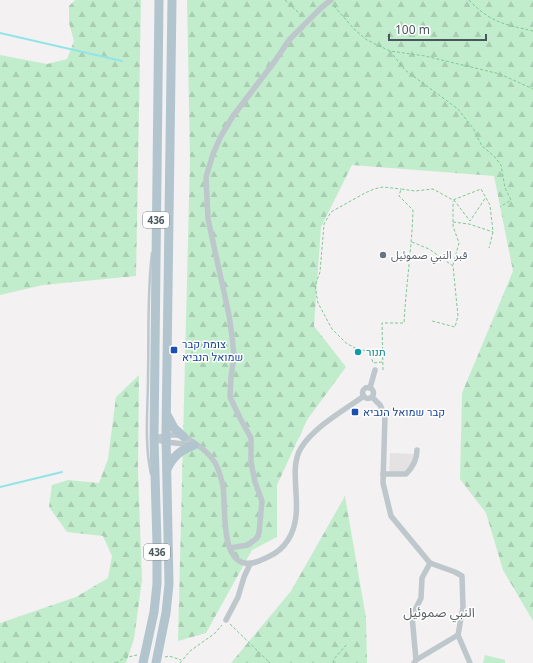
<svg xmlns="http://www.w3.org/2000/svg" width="533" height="663" font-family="'Noto Sans','Noto Sans Arabic',Heebo,sans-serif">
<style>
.education{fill:#e4e2e2}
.forest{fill:url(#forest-firs)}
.pitch{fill:#c2edcc}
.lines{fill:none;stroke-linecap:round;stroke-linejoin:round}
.stream{stroke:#92e4e7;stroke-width:2}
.path{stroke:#7cc996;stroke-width:1;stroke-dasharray:3 2;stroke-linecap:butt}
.service{stroke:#bdc7cc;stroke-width:2.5}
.minor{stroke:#bdc7cc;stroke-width:5.5}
.primary{stroke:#b2c4cd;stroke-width:9}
.worship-dot{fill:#6b7280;stroke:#fff;stroke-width:1.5}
.transit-dot{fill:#1a4fb4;stroke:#fff;stroke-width:1.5}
.culture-dot{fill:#0f9aa8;stroke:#fff;stroke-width:1.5}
.labels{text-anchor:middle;stroke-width:3;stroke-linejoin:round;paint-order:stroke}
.shield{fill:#fff;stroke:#80898e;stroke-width:1}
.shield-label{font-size:10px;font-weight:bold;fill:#49575d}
.worship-label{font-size:11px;fill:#5b616d;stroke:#fff;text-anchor:start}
.transit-label{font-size:11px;fill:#164399;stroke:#fff;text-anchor:start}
.culture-label{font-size:11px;fill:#0d838f;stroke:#fff;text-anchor:start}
.quarter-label{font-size:13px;fill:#5d6265;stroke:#fff}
</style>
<defs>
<pattern id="forest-firs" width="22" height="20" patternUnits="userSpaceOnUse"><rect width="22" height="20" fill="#c2edcc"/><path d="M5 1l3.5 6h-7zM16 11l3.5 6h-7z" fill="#a8cdb2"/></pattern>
</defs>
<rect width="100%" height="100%" fill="#f3f1f1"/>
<polygon class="education" points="390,453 415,454 410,466 404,472 389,472"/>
<g class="forest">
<polygon points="75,0 141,0 136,276 43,285 0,295 0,55 47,64 67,59 74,41 69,23 69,6"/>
<polygon points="187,0 533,0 533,621 503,570 486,513 460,479 462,393 513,271 494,176 352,165 321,227 314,326 346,367 307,420 277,485 277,537 252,550 206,633 178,641 190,160"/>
<polygon points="139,375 138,470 142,580 134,639 126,663 0,663 0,623 76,597 108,578 112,556 103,536 67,532 49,507 52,485 68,480 99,483 108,459 116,397"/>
<polygon points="345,496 366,618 367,663 231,663 291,591"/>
</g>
<polygon class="pitch" points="485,655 505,660 505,663 483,663"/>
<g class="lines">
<g class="stream">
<polyline points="0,33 122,61"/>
<polyline points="0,487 62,472"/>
</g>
<g class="path">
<polyline points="285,0 303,17"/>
<path d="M469,0C491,23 504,24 533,31"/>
<polyline points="334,6 355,30 367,40 390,51 425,56 500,74 533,89"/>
<polyline points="390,51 405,70 458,109 473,128 482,146 494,156 501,165 505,188 511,200 500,207"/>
<polyline points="454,200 470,221 486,197"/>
<polyline points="453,222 469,224 493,232"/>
<polyline points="412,242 429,249 453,266 458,316 455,327 432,321"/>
<polyline points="453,265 459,243 453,226 453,201"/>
<polyline points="382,362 373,363 370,352 355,348 346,343 332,329 318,303 315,286 320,272 324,224 331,212 365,193 374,189 383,187 401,189"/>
<path d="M383,370L382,323H404C406,285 412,247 413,210L399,196L401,189L415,191L433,189L453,200L481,189L490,205L493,232L489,248"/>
<polyline points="230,624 270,663"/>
<polyline points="165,657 169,656 181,660"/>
<polyline points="116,663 124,658 137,655"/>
<polyline points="180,663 190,651 214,634 222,625"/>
<polyline points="333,663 334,659 347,644"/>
</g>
<path class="service" d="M151,474C144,442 148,408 148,376C149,335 147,293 152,253"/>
<g class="minor">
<circle cx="368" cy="393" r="5.5"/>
<polyline points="370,388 375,370"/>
<polyline points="372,397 380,405 385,415 383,483 391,516 430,563 455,572 462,576 463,607 458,635 470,663"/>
<path d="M154,439C170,433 182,433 196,444C205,450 214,458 218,469C220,474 222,481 223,486C226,505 220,559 245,563C253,565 261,560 268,557C277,553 283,548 288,540C307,510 286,472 301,448C314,427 344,410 364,396"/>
<polyline points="154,439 166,442 193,445"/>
<path d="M383,474H406C413,467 417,459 417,450"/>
<polyline points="230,548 248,545 257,538 259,533 262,501 255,482 251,462 251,438 240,418 230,397 231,377 234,357 232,336 229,315 208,219 206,177 213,154 221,136 233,116 275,61 289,40 322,7 331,0"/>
<polyline points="226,620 238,597 244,577 250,564"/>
<polyline points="416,660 458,635"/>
<polyline points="414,663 416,660 412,616 421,598 422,578 430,563"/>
</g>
<g class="primary">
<polyline points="167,415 174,428 184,437"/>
<path d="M167,469C173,456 181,450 194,445"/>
<polyline points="143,663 154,612 157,584 157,544 154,439 159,0"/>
<polyline points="156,663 166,613 169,584 166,435 172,0"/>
</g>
</g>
<circle class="worship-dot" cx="383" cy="255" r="4"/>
<g class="transit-dot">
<rect x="170" y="346" width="8" height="8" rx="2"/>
<rect x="351" y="408" width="8" height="8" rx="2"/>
</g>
<circle class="culture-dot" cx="358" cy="352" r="4"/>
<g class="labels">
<g class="shield">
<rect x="143" y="212" width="26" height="16" rx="3"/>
<rect x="144" y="544" width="26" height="16" rx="3"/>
</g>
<g class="shield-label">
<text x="156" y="224">436</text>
<text x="157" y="556">436</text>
</g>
<g class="worship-label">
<text x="391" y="259">قبر النبي صموئيل</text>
</g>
<g class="transit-label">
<text x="182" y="348">צומת קבר<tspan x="182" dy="13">שמואל הנביא</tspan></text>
<text x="363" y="416">קבר שמואל הנביא</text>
</g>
<g class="culture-label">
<text x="366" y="356">תנור</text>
</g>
<g class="quarter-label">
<text x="439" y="617">النبي صموئيل</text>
</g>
</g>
<path d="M389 34v6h97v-6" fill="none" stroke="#49575d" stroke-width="2"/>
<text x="395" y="34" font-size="12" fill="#49575d" stroke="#ffffff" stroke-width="3" paint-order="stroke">100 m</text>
</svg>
